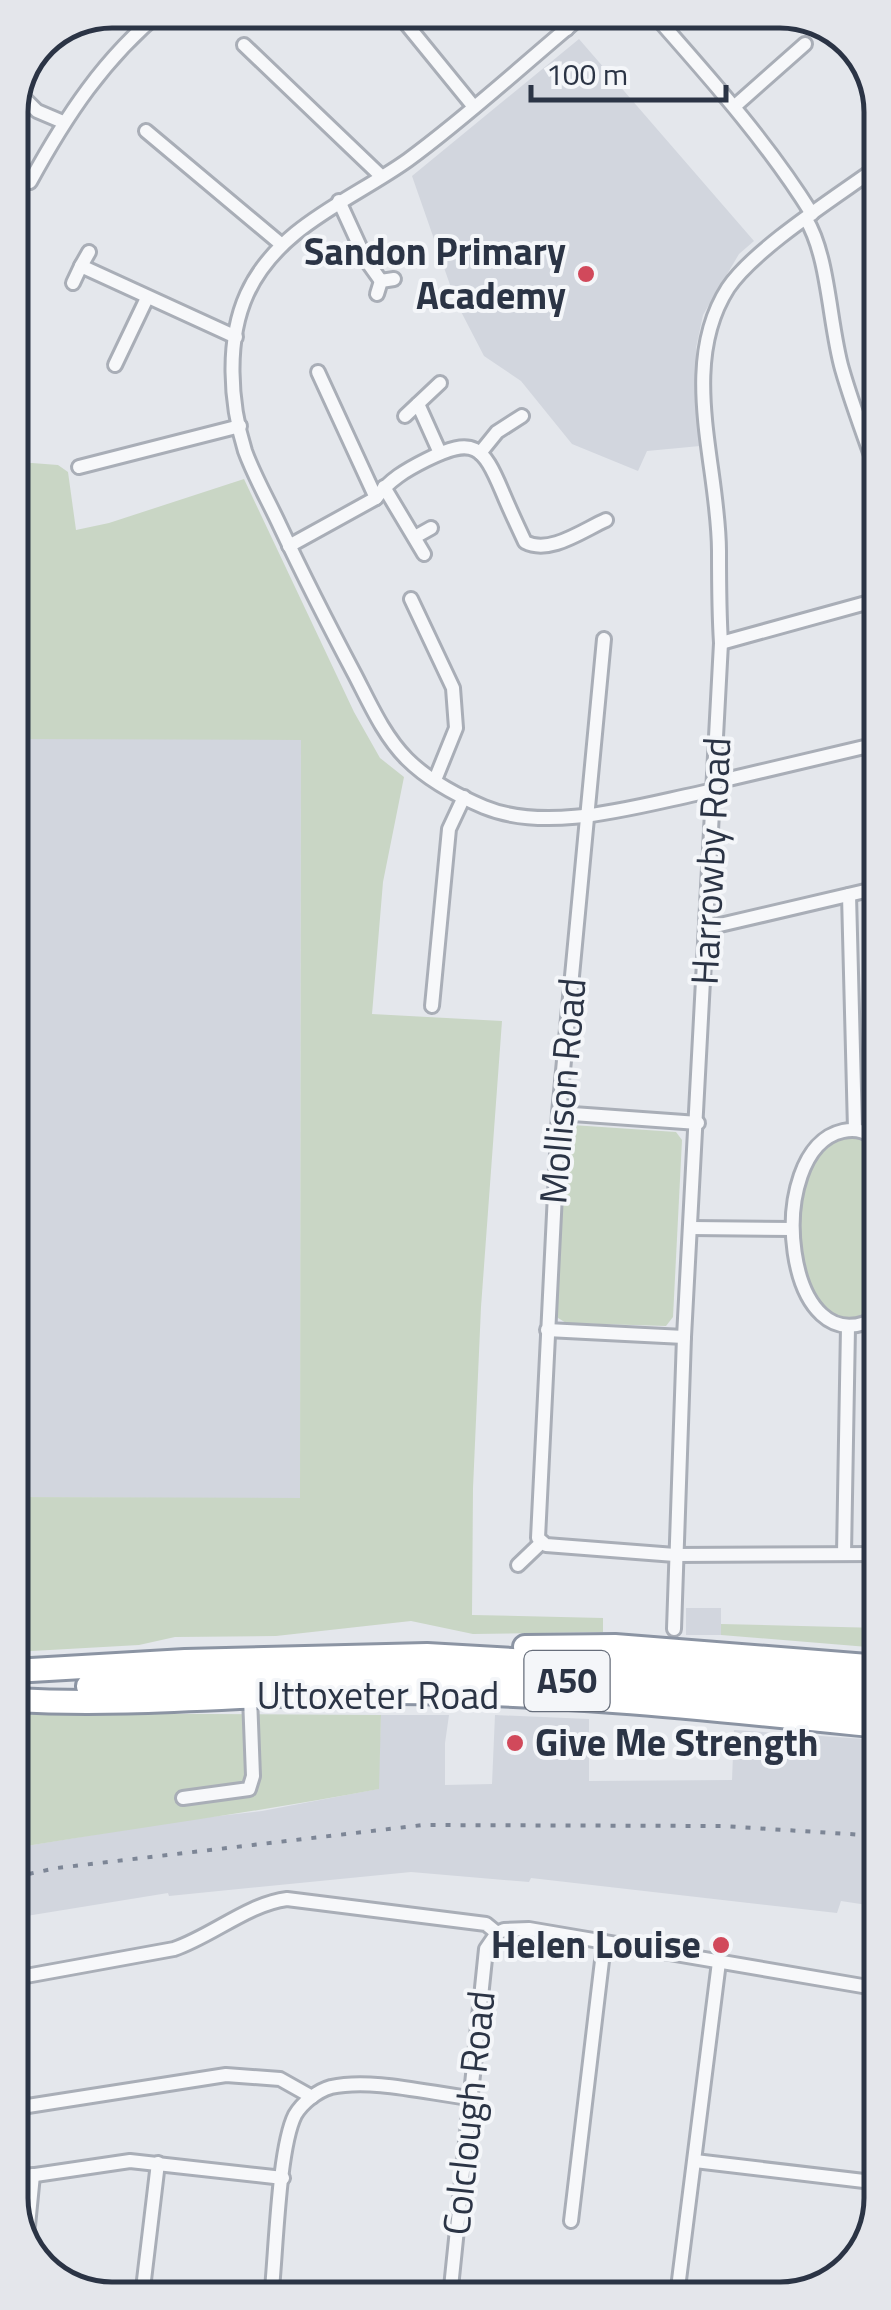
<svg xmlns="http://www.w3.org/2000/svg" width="891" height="2310" font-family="'Titillium Web',sans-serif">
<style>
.built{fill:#d2d6de}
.green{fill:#c9d6c5}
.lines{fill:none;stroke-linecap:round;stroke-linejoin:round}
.street-casing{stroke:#a9aeb7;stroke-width:18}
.highway-casing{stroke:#8b94a3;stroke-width:28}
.street{stroke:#f7f8fa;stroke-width:12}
.highway{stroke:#fff;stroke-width:22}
.rail{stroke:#7d8696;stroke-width:4;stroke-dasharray:5 10;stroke-linecap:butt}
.poi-dot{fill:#d1495b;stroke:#f4f6f9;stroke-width:4}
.labels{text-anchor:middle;stroke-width:8;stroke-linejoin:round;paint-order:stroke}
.shield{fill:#f4f6f9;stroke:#676e7b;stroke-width:2.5}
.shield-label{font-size:35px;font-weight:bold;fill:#2b3445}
.poi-label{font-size:38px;font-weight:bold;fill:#2b3445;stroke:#f4f6f9;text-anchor:end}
.street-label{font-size:38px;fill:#2b3445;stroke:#f4f6f9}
.rim{fill:none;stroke:#2b3445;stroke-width:5}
</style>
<rect width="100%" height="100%" fill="#e4e7ec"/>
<g class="built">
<polygon points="579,39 754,241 739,254 703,315 696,348 700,446 647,451 638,471 572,444 521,381 484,356 456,302 412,176"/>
<polygon points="12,739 301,739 300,1499 13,1497"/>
<rect x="686" y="1608" width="35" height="27"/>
<polygon points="381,1715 449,1715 445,1743 445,1785 492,1784 495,1715 589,1719 589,1781 732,1780 734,1730 880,1740 880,1907 841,1901 837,1913 531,1878 529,1882 411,1872 169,1896 168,1893 14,1918 14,1848 183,1820 262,1811 378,1789"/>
</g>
<g class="green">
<polygon points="32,463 58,465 68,472 76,530 109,523 244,479 354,712 380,758 404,777 383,882 372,1014 502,1021 481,1307 473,1488 472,1615 603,1618 603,1632 473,1634 411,1621 276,1636 175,1637 139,1645 14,1652 13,1497 300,1498 301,740 12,739 11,464"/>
<polygon points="572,1125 676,1132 682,1140 673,1317 666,1326 566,1323 555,1316 564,1133"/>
<path d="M851,1136L863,1137L878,1150L879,1308L875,1313L851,1321C842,1317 829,1314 822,1307C784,1270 789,1147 851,1136Z"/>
<polygon points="721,1624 880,1628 880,1648 721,1635"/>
<path d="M14,1713L381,1715L379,1789C258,1812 136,1828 14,1848Z"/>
</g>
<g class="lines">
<defs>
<g id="street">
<polyline points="395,10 474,107"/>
<polyline points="552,10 567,29"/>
<path d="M589,10C529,59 471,114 408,160C352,200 278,226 247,294C226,340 230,403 245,451C254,476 269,502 280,526C304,577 329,626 355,675C370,704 384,736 407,759C427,779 458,796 484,807C552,835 646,803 715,790"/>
<path d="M650,10C708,76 766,140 812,214"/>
<polyline points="244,45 381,176"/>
<polyline points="17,91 37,111 63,122"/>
<polyline points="735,106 805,44"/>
<polyline points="146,131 282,245"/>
<path d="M30,182C66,116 104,58 163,10"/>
<polyline points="339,201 366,260 381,281"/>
<path d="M806,219C829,257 829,323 842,369C852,404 865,438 877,472"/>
<polyline points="11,258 14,262"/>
<polyline points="81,266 89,252"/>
<polyline points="73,283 81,266 236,337"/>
<polyline points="377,294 381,281 394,279"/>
<polyline points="115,365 147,298"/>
<polyline points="318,372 376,498"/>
<polyline points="418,404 440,453"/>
<polyline points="405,416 440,383"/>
<polyline points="480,453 497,432 522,416"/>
<polyline points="79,467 240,426"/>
<polyline points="384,487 424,554"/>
<polyline points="415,537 431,528"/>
<path d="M289,546L376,498C389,480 406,470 426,460C474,436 483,446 502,491C509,508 517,525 525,542C550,555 583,530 606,520"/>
<polyline points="411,599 453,688 456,728 435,780"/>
<polyline points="604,639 559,1113 538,1538 546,1545 675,1555 879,1554"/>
<polyline points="721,643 877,600"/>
<polyline points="716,782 877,744"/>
<polyline points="849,895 855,1129"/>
<polyline points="707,928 878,888"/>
<polyline points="432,1006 449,829 464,797"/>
<polyline points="559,1113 698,1123"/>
<path d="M878,1141C867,1132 858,1128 843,1131C761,1149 784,1375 879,1316"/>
<polyline points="691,1228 792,1229"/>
<polyline points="547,1330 684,1337"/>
<polyline points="844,1554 848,1327"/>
<polyline points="518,1565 541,1543"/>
<path d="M674,1629L684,1337L721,643C719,612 719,582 719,551C719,466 678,366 728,288C754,249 836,197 876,168"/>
<polyline points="183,1798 249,1789 253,1776 250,1697"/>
<polyline points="497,1933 504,1930 529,1929 880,1989"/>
<path d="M15,1978L174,1949C212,1936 248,1904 287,1899L486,1924L497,1933"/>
<polyline points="15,2108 226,2075 280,2079 312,2097"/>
<polyline points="695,2161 881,2183"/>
<polyline points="15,2178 130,2161 283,2178"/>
<polyline points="571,2221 604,1944"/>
<polyline points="26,2246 33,2175"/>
<polyline points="144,2280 158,2163"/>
<polyline points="677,2296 719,1962"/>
<polyline points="450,2297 486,1949 497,1933"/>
<path d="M271,2299C276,2256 278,2149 295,2115C302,2103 317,2091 331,2087C371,2078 428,2093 469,2098"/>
</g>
<g id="highway">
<polyline points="525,1647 615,1646 880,1667"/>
<polyline points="14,1671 185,1661 427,1655 667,1669 880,1687"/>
<polyline points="88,1686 422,1673 599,1682 878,1707"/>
<path d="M14,1700C136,1707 257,1693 379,1692C546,1691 713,1709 880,1726"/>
</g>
</defs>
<use href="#street" class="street-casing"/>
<use href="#highway" class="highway-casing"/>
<use href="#street" class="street"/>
<use href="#highway" class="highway"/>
<polyline class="rail" points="14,1877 57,1868 423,1825 722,1826 880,1836"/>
</g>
<g class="poi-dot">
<circle cx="586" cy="274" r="10"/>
<circle cx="515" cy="1743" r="10"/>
<circle cx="721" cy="1945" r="10"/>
</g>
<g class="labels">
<rect class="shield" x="524.5" y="1651" width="85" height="60" rx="8"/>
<g class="shield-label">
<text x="567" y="1693">A50</text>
</g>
<g class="poi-label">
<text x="566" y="265">Sandon Primary<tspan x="566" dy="44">Academy</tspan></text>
<text x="535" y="1756" text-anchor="start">Give Me Strength</text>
<text x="701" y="1958">Helen Louise</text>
</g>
<g class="street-label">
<text transform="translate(711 861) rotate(-87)" y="13">Harrowby Road</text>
<text transform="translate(563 1091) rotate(-85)" y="13">Mollison Road</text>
<text x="378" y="1709">Uttoxeter Road</text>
<text transform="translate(469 2113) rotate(-84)" y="13">Colclough Road</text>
</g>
</g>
<path d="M0 0H891V2310H0ZM112 28H780A84 84 0 0 1 864 112V2198A84 84 0 0 1 780 2282H112A84 84 0 0 1 28 2198V112A84 84 0 0 1 112 28Z" fill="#e4e6eb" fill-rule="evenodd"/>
<path class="rim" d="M112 28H780A84 84 0 0 1 864 112V2198A84 84 0 0 1 780 2282H112A84 84 0 0 1 28 2198V112A84 84 0 0 1 112 28Z"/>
<path d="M531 85v15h195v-15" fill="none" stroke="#2b3445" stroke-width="5"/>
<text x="546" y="85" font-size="30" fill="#2b3445" stroke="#f4f6f9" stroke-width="8" paint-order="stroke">100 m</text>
</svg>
